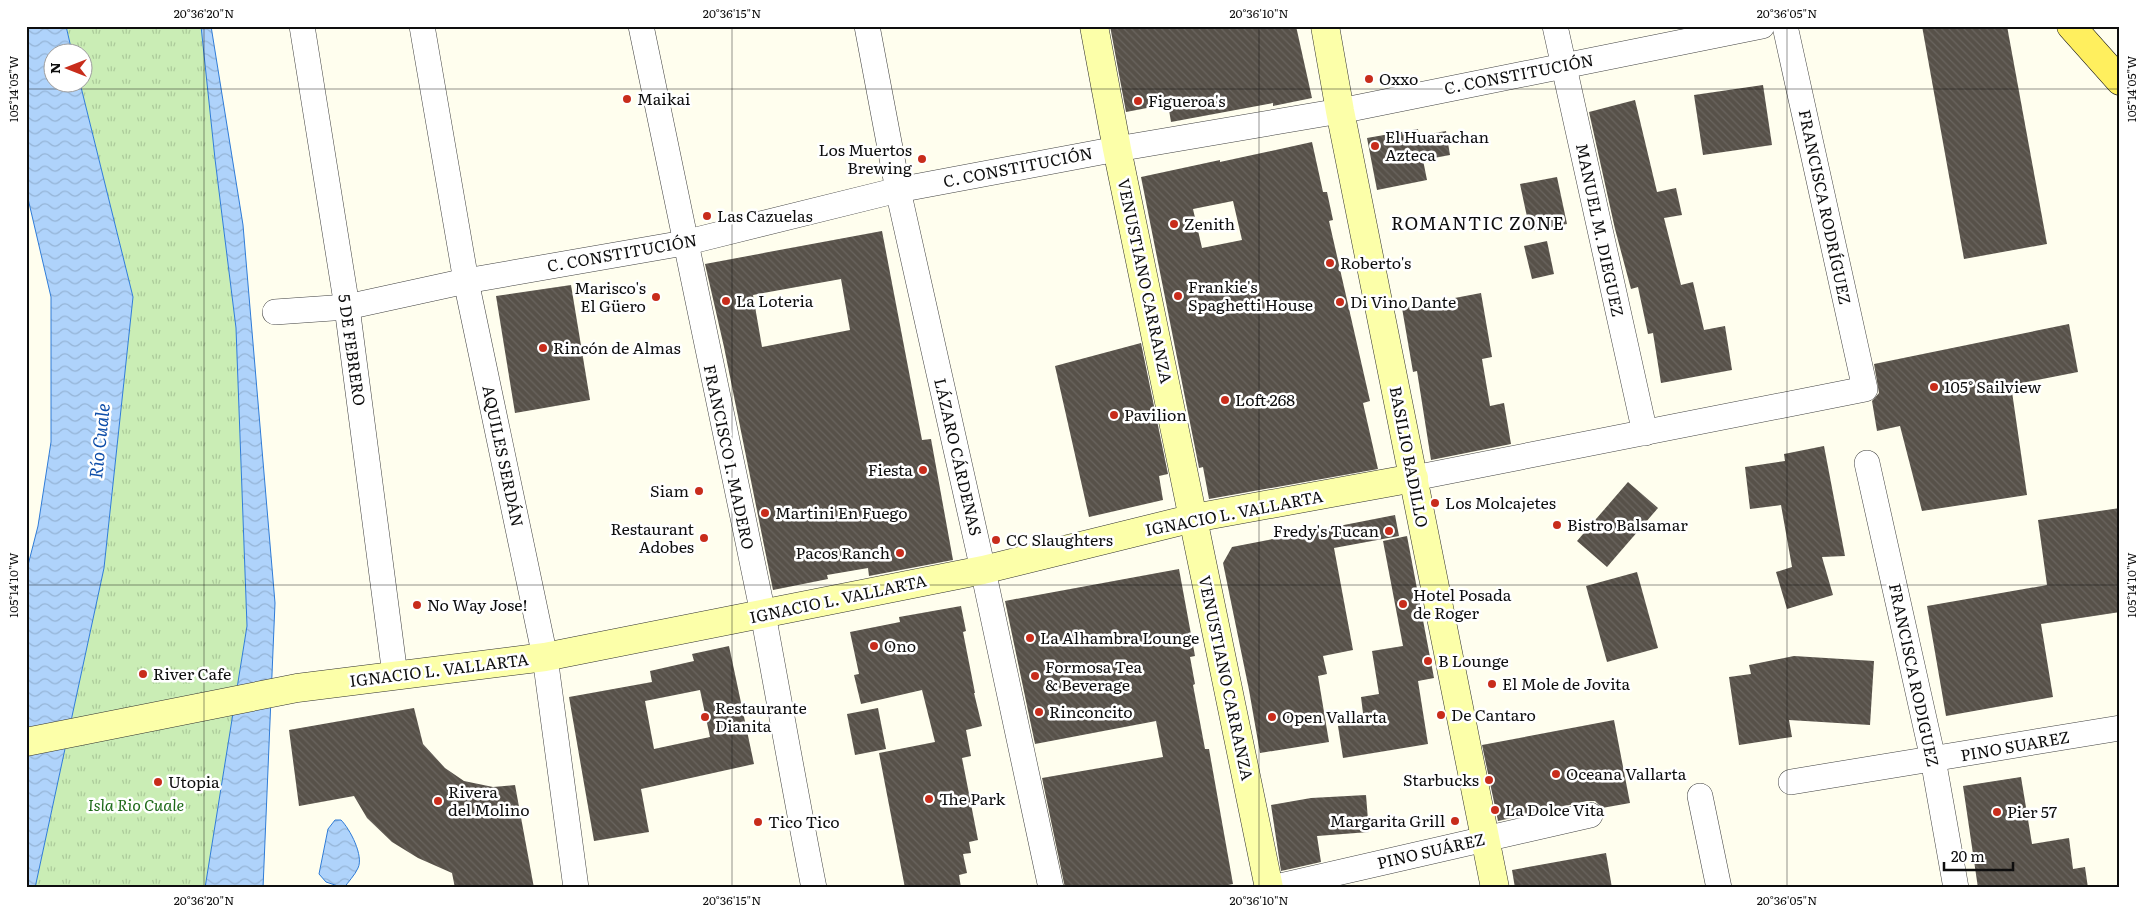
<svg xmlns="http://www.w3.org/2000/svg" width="2146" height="914" font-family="Literata,serif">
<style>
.park{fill:url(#park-tufts)}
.water{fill:url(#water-waves);stroke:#307cd7}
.building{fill:url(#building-back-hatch);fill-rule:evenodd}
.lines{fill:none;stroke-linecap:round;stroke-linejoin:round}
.street-casing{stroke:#414141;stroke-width:26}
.secondary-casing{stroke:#303030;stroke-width:29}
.primary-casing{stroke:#1f1f1f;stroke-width:29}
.street{stroke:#fff;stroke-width:25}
.secondary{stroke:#fcffa9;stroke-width:28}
.primary{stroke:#ffef5e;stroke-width:28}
.ticks{fill:none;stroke:#0e0e0e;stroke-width:1;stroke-opacity:0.45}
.poi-dot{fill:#c82c1b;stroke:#fff;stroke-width:2}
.labels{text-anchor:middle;stroke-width:5;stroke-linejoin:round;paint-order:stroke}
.street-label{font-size:16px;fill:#0e0e0e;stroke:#fff}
.poi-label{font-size:16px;fill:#0e0e0e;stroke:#fff;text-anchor:start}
.park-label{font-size:16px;font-style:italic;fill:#1e6a19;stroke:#fff}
.neighbourhood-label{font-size:18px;letter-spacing:1px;fill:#0e0e0e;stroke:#fff}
.water-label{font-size:18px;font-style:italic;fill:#0e4ea9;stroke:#fff}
.neatline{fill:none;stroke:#0e0e0e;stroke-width:2}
.ticks-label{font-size:12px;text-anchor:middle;fill:#0e0e0e}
</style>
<defs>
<pattern id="park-tufts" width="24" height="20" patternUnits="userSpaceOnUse" patternTransform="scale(1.25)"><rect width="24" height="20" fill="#caedb5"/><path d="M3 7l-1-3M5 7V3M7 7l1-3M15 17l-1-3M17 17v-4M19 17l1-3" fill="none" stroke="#acca9a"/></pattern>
<pattern id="water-waves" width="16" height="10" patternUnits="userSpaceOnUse" patternTransform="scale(1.25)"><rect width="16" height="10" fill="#afd3fb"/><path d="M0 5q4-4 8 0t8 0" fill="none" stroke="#95b4d6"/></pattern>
<pattern id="building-back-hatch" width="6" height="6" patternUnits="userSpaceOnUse" patternTransform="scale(1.25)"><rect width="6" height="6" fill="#575149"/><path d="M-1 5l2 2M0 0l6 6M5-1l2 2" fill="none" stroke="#6a655f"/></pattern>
</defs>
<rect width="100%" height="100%" fill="#fffeee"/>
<polygon class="park" points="66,26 201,26 215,159 236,328 247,626 205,888 35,888 104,568 133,297 80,83 82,82 82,52 72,52"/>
<g class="water">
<polygon points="26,26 66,26 72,52 52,52 52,82 80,83 133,297 104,568 35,888 26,888 26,573 38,526 51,442 51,297 26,190"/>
<polygon points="201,26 211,26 243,225 275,603 263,888 205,888 247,626 236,328 215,159"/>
<path d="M335,820H341C350,829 364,856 358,868C355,875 348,882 344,888L326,882L319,874L328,829Z"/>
</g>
<g class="building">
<polygon points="1110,26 1296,26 1312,98 1273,106 1273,103 1171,122 1168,104 1126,112"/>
<polygon points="1922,26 2007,26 2047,244 1964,259"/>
<polygon points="1763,85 1772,145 1703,155 1694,95"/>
<polygon points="1635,100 1657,192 1676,188 1682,215 1664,218 1681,285 1693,282 1704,330 1725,326 1732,370 1661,383 1653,333 1648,334 1638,287 1631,289 1615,229 1589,112"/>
<polygon points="1418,129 1419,136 1446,131 1450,155 1423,160 1427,180 1377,190 1367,138"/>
<path d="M1312,142L1323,192H1327L1333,220L1329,221L1370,401L1363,403L1378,469L1209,499L1203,467L1199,468L1141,177L1220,160V162ZM1233,201L1242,240L1202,248L1193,209Z"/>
<polygon points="1557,177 1567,224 1530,231 1520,184"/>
<path d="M882,231L922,440L931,439L953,560L869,576L868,568L827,575L828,579L773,590L724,347L705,264ZM841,279L850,330L762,347L753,295Z"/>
<polygon points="1547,241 1554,274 1532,279 1524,246"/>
<polygon points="571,285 590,400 515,413 496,296"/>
<polygon points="1481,293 1492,357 1482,359 1490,406 1504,403 1511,444 1431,460 1417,371 1413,372 1402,308"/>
<polygon points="2069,324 2078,372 2011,385 2027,495 1922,511 1900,426 1877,431 1872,401 1879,393 1874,364"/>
<polygon points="1141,343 1168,474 1159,476 1163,500 1089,517 1055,366"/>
<polygon points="1824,446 1845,556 1822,557 1833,595 1787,609 1776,572 1792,567 1781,505 1750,509 1745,467 1785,461 1784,454"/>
<polygon points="1628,482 1658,508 1607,567 1577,541"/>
<polygon points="2120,508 2120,612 2041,624 2053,697 1946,716 1927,606 2047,585 2038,520"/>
<polygon points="1395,515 1399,536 1334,548 1353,650 1323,656 1327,674 1318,676 1329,742 1260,753 1249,690 1223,563 1232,547"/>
<polygon points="1407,536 1434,678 1418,681 1428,744 1343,758 1338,726 1364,721 1361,697 1379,694 1372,651 1403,646 1383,541"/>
<polygon points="1179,569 1195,656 1190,657 1195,684 1193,685 1205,749 1209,749 1233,884 1214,888 1065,888 1042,778 1163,757 1156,721 1035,744 1005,601"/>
<polygon points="1637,572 1658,648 1607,662 1586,586"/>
<polygon points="961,606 966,631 963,632 975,693 974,693 982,726 966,730 971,756 962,758 978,840 969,842 971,853 963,854 967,873 959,875 961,888 905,888 879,753 935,742 922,690 861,704 854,675 859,674 850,632 900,622 899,617"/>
<path d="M729,646L754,764L641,789L649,832L594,841L569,697L652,682L650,671L694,661L692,654ZM700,690L710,737L654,749L645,701Z"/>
<polygon points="1794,656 1874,661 1870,725 1789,720 1792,737 1739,745 1729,677 1751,674 1749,665"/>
<polygon points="414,708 423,744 445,768 464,781 493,787 515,785 534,888 455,888 452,873 418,858 392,842 367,818 354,796 299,806 289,730"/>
<polygon points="878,708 886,749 855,755 847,714"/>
<polygon points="1614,720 1630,803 1602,808 1595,801 1587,801 1498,821 1482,745"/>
<polygon points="2021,777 2032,844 2069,838 2073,869 2085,867 2088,888 1978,888 1963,786"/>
<polygon points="1366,795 1369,832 1317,836 1321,862 1281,871 1271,805 1311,798"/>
<polygon points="1606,853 1612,888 1515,888 1512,870"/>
</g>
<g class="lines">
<defs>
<g id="street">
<polyline points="302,26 347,307 395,675"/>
<polyline points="422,26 466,281 545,657 576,888"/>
<path d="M641,26C680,223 724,418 763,614C780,705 796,797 814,888"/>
<polyline points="867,26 898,190 983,570 1051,888"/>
<polyline points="1555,26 1645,433"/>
<polyline points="275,312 347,307 466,281 684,243 898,190 1117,149 1340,111 1762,26"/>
<polyline points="1867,463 1933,759 1956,888"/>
<polyline points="1414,478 1865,389 1785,26"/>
<polyline points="1791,782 2120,728"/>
<polyline points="1700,796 1719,888"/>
<polyline points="1271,888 1590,815"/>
</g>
<g id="secondary">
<polyline points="1094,26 1117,149 1269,888"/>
<polyline points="1325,26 1340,111 1495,888"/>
<polyline points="26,742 297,688 545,657 983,570 1194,518 1414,478"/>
</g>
<polyline id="primary" points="2071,26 2120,81"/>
</defs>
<use href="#street" class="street-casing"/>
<use href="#secondary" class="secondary-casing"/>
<use href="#primary" class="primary-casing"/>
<use href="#street" class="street"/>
<use href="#secondary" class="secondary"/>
<use href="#primary" class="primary"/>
</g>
<path class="ticks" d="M204,26V888M732,26V888M1259,26V888M1787,26V888M26,89H2120M26,585H2120"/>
<g class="poi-dot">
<circle cx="1369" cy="79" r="5"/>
<circle cx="627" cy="99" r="5"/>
<circle cx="1138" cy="101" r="5"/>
<circle cx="1375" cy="146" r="5"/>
<circle cx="922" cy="159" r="5"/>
<circle cx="707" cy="216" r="5"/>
<circle cx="1174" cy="224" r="5"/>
<circle cx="1330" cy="263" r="5"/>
<circle cx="1178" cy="296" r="5"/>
<circle cx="656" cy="297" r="5"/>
<circle cx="726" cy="301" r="5"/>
<circle cx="1340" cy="302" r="5"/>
<circle cx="543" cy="348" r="5"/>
<circle cx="1934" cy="387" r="5"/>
<circle cx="1225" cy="400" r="5"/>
<circle cx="1114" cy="415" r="5"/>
<circle cx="923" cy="470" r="5"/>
<circle cx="699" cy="491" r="5"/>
<circle cx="1435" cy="503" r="5"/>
<circle cx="765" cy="513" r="5"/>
<circle cx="1557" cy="525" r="5"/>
<circle cx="1389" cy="531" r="5"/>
<circle cx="704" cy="538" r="5"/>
<circle cx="996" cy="540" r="5"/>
<circle cx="900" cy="553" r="5"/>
<circle cx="1403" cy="604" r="5"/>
<circle cx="417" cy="605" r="5"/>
<circle cx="1030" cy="638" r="5"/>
<circle cx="874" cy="646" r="5"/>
<circle cx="1428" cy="661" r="5"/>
<circle cx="143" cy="674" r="5"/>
<circle cx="1035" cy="676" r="5"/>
<circle cx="1492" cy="684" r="5"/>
<circle cx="1039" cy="712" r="5"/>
<circle cx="1441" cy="715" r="5"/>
<circle cx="705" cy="717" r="5"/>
<circle cx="1272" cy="717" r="5"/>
<circle cx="1556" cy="774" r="5"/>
<circle cx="1489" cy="780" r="5"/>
<circle cx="158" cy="782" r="5"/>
<circle cx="929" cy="799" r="5"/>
<circle cx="438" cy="801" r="5"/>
<circle cx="1495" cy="810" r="5"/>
<circle cx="1997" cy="812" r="5"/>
<circle cx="1455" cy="821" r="5"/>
<circle cx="758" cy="822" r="5"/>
</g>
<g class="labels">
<g class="street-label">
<text transform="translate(1519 74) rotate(-11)" y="6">C. CONSTITUCIÓN</text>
<text transform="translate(1018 167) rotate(-11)" y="6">C. CONSTITUCIÓN</text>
<text transform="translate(1825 207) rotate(78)" y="6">FRANCISCA RODRÍGUEZ</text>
<text transform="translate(1600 230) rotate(78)" y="6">MANUEL M. DIEGUEZ</text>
<text transform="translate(622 253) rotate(-10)" y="6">C. CONSTITUCIÓN</text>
<text transform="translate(1145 281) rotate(78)" y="6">VENUSTIANO CARRANZA</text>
<text transform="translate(352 350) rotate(82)" y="6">5 DE FEBRERO</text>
<text transform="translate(503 456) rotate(78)" y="6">AQUILES SERDÁN</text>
<text transform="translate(729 457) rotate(78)" y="6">FRANCISCO I. MADERO</text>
<text transform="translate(958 457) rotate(77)" y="6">LÁZARO CÁRDENAS</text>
<text transform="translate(1409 457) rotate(79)" y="6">BASILIO BADILLO</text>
<text transform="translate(1234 513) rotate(-11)" y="6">IGNACIO L. VALLARTA</text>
<text transform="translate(838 599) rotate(-12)" y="6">IGNACIO L. VALLARTA</text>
<text transform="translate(439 670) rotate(-7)" y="6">IGNACIO L. VALLARTA</text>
<text transform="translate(1914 675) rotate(78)" y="6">FRANCISCA RODIGUEZ</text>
<text transform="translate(1226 678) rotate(78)" y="6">VENUSTIANO CARRANZA</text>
<text transform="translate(2015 746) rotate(-10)" y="6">PINO SUAREZ</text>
<text transform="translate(1431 851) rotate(-13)" y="6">PINO SUÁREZ</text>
</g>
<g class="poi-label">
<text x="1379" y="85">Oxxo</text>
<text x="637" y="105">Maikai</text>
<text x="1148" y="107">Figueroa's</text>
<text x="1385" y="143">El Huarachan<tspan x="1385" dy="18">Azteca</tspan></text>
<text x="912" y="156" text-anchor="end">Los Muertos<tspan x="912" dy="18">Brewing</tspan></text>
<text x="717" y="222">Las Cazuelas</text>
<text x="1184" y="230">Zenith</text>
<text x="1340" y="269">Roberto's</text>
<text x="1188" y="293">Frankie's<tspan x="1188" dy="18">Spaghetti House</tspan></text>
<text x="646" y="294" text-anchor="end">Marisco's<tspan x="646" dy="18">El Güero</tspan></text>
<text x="736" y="307">La Loteria</text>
<text x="1350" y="308">Di Vino Dante</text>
<text x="553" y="354">Rincón de Almas</text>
<text x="1944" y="393">105° Sailview</text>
<text x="1235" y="406">Loft 268</text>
<text x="1124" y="421">Pavilion</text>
<text x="913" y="476" text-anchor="end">Fiesta</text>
<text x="689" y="497" text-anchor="end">Siam</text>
<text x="1445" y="509">Los Molcajetes</text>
<text x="775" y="519">Martini En Fuego</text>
<text x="1567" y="531">Bistro Balsamar</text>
<text x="694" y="535" text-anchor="end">Restaurant<tspan x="694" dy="18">Adobes</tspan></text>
<text x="1379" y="537" text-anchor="end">Fredy's Tucan</text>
<text x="1006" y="546">CC Slaughters</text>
<text x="890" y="559" text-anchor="end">Pacos Ranch</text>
<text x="1413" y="601">Hotel Posada<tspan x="1413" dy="18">de Roger</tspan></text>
<text x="427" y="611">No Way Jose!</text>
<text x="1040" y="644">La Alhambra Lounge</text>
<text x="884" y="652">Ono</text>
<text x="1438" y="667">B Lounge</text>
<text x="1045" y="673">Formosa Tea<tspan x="1045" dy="18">&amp; Beverage</tspan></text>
<text x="153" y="680">River Cafe</text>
<text x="1502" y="690">El Mole de Jovita</text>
<text x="715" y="714">Restaurante<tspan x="715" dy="18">Dianita</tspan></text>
<text x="1049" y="718">Rinconcito</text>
<text x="1451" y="721">De Cantaro</text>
<text x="1282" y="723">Open Vallarta</text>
<text x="1566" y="780">Oceana Vallarta</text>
<text x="1479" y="786" text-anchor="end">Starbucks</text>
<text x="168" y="788">Utopia</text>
<text x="448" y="798">Rivera<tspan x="448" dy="18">del Molino</tspan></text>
<text x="939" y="805">The Park</text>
<text x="1505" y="816">La Dolce Vita</text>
<text x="2007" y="818">Pier 57</text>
<text x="1445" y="827" text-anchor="end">Margarita Grill</text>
<text x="768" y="828">Tico Tico</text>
</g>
<g class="park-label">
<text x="136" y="811">Isla Rio Cuale</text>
</g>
<g class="neighbourhood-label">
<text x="1478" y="230">ROMANTIC ZONE</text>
</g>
<g class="water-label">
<text transform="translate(100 441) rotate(-84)" y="6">Río Cuale</text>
</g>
</g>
<rect width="2146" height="914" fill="none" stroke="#ffffff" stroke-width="55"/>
<g transform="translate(68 68) rotate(270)"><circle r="24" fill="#ffffff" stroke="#9f9f9f"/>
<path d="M0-4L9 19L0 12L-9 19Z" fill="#c82c1b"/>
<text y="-8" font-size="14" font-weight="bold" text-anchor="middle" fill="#0e0e0e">N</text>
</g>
<path d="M1944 862v8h69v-8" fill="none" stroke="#0e0e0e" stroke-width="2.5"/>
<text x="1951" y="862" font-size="15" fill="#0e0e0e" stroke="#ffffff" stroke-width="4" paint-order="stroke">20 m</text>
<rect x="28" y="28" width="2090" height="858" class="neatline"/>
<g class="ticks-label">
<text x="204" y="18">20°36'20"N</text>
<text x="732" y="18">20°36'15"N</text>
<text x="1259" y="18">20°36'10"N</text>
<text x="1787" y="18">20°36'05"N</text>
<text transform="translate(2132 89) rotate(-90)" y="4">105°14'05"W</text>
<text transform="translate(14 89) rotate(-90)" y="4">105°14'05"W</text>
<text transform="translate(2132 585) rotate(-90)" y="4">105°14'10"W</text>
<text transform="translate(14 585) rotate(-90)" y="4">105°14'10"W</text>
<text x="204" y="905">20°36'20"N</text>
<text x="732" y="905">20°36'15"N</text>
<text x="1259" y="905">20°36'10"N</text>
<text x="1787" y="905">20°36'05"N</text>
</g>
</svg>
